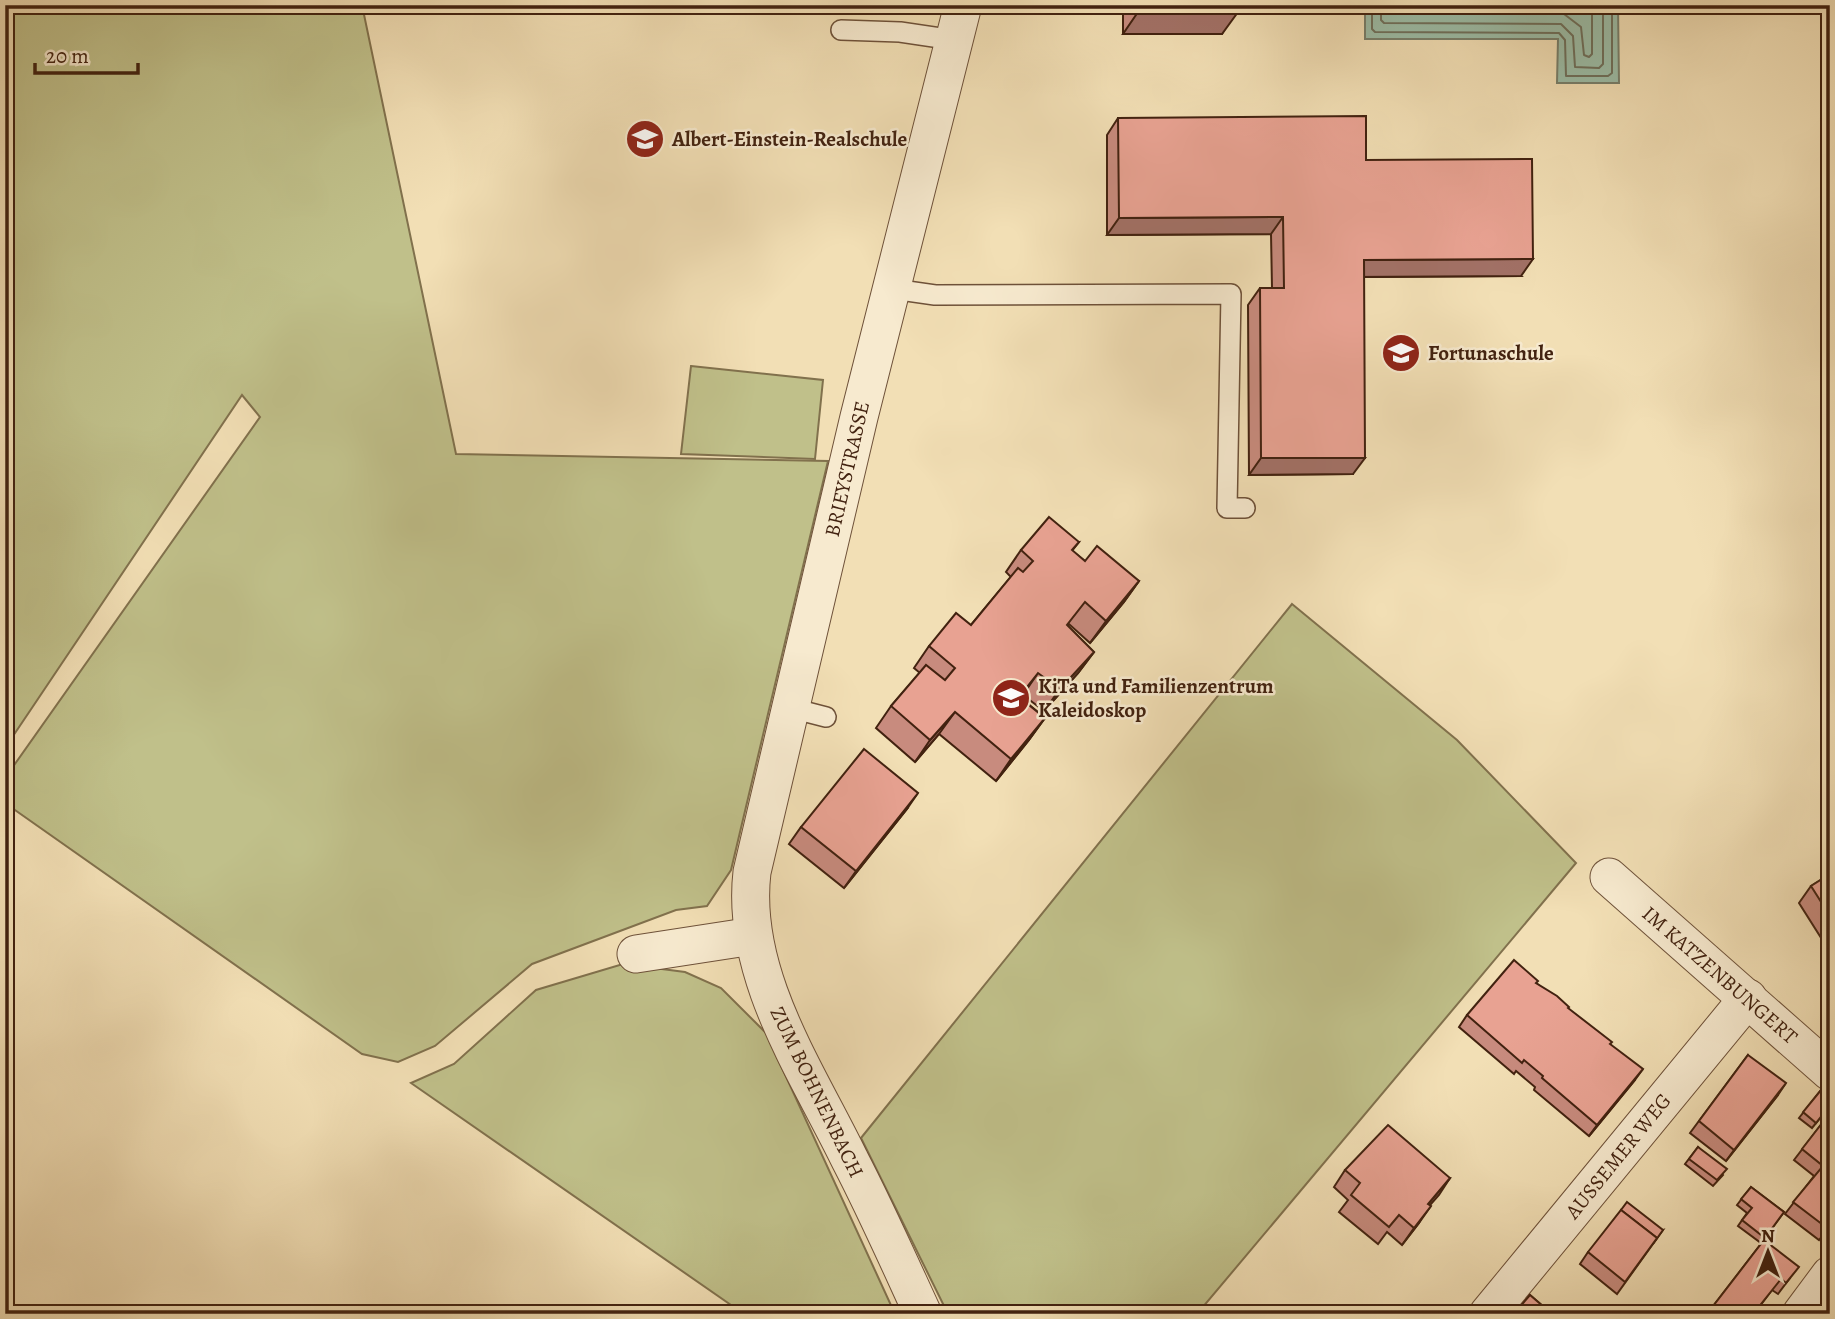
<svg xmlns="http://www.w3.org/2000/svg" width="1835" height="1319" font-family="Alegreya,serif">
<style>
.green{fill:#c0c08a;stroke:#81714d;stroke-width:2}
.water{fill:#9cbda7;stroke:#787f6b;stroke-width:2}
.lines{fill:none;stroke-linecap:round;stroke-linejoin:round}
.shore{stroke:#6f705c;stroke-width:2}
.lane-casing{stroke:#6e5139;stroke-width:22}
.street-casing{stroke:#6e5139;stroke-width:39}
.lane{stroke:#f7eacf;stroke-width:19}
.street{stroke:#f7eacf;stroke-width:37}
.wall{fill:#c88b7e;stroke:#422210;stroke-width:2}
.shaded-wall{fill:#a27166;stroke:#422210;stroke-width:2}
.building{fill:#e8a292;stroke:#422210;stroke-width:2}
.labels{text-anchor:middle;stroke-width:5;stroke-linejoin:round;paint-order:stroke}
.poi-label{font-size:21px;font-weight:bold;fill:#422210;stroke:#f7eacf;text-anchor:start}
.street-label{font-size:21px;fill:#422210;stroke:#f7eacf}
</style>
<rect width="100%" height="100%" fill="#f2dfb5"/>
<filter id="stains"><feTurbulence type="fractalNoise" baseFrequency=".00286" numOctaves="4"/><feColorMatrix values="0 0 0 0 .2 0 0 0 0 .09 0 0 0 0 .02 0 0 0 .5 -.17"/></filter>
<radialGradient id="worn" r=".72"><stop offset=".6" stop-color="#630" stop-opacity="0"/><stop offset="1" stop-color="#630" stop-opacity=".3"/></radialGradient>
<g class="green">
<polygon points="5,5 362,5 456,454 828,461 731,870 707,906 676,910 532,964 435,1046 398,1062 362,1054 5,803 5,778 260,417 242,395 5,748"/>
<polygon points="691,366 823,380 815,459 681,454"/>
<polygon points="1292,604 1457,740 1576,863 1197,1314 948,1314 861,1138"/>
<polygon points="623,964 685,972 721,988 766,1033 895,1314 744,1314 411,1083 454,1064 536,990"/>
</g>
<polygon class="water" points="1365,5 1618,5 1619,83 1557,83 1558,39 1365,39"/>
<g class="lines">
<g class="shore">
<polyline points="1372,5 1372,29 1375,32 1559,33 1565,40 1566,76 1608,76 1612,73 1612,5"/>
<polyline points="1381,5 1381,20 1384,23 1561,24 1573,36 1575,67 1599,68 1603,64 1603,5"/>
<polyline points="1391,5 1395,13 1564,14 1581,27 1584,55 1589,57 1592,54 1592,5"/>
</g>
<defs>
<g id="lane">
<polyline points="841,30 900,32 954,40"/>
<polyline points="893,289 935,295 1231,294 1227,508 1245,508"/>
<polyline points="791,708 826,717"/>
</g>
<g id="street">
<polyline points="1609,877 1830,1072"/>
<polyline points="636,954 753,936"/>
<path d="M923,1314C899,1262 876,1210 850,1160C807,1071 740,975 752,872L859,417L963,5"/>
<polyline points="1488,1314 1748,998"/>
<polyline points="1801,1314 1830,1275"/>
</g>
</defs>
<use href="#lane" class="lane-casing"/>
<use href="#street" class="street-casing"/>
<use href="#lane" class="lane"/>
<use href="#street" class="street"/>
</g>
<g class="wall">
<polygon points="1123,5 1238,5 1222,34 1123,34"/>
<polygon points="1118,118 1366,160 1521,276 1364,277 1353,474 1249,475 1248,305 1260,288 1272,288 1271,234 1107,235 1107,135"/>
<polygon points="1079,542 1072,551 1085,561 1139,581 1124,602 1090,643 1069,624 1068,626 1094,652 1078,673 1044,711 1023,695 1021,698 1045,718 1029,740 996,781 939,734 915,762 876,728 891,706 920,673 914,668 929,646 971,625 1011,577 1006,572 1021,550"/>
<polygon points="907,809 844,888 789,844 801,827"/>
<polygon points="1830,874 1830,952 1799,903 1811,886"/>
<polygon points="1536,983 1610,1044 1635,1080 1589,1136 1534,1090 1535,1087 1516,1071 1514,1074 1459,1027 1467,1015"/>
<polygon points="1748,1055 1778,1095 1726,1161 1690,1133"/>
<polygon points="1821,1090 1830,1106 1812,1128 1799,1118"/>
<polygon points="1830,1113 1830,1226 1819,1240 1785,1214 1814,1176 1794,1160"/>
<polygon points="1698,1147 1723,1175 1713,1186 1685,1164"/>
<polygon points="1345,1170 1450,1178 1429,1205 1419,1223 1402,1245 1387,1232 1378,1244 1339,1212 1348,1200 1334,1187"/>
<polygon points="1751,1187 1784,1212 1761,1243 1738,1226 1747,1213 1737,1205"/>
<polygon points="1663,1230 1617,1294 1580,1264 1588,1252"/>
<polygon points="1764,1240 1790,1278 1778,1294 1772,1290 1754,1314 1707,1314"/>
<polygon points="1530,1295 1552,1314 1515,1314"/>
</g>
<g class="shaded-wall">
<polygon points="1138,12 1238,12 1222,34 1123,34"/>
<polygon points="1283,217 1271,234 1107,235 1119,218"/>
<polygon points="1533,259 1521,276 1352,277 1364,260"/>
<polygon points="1261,458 1365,458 1353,474 1249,475"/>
<polygon points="1139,581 1124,602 1090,643 1106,621"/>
<polygon points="1094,652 1078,673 1044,711 1060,689"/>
<polygon points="1038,673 1023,695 1004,719 1019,697"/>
<polygon points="955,712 939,734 915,762 930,740"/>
<polygon points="1045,718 1029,740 996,781 1011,759"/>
<polygon points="918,793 907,809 844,888 856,871"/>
<polygon points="1643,1069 1635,1080 1589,1136 1597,1125"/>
<polygon points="1786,1083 1778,1095 1726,1161 1734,1150"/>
<polygon points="1450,1178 1439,1195 1416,1221 1428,1204"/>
<polygon points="1431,1206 1419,1223 1402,1245 1414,1228"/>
</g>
<g class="building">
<rect x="1138" y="5" width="100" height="7"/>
<polygon points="1366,116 1366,160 1532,159 1533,259 1364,260 1365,458 1261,458 1260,288 1284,288 1283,217 1119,218 1118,118"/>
<polygon points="1049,517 1079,542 1072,550 1085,561 1097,546 1139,581 1106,621 1085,602 1067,625 1094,652 1060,689 1038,673 1019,697 1045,718 1011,759 955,712 930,740 891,706 926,665 945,680 955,668 929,646 956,613 971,625 1018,568 1023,572 1033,561 1021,550"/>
<polygon points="864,749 918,793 856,871 801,827"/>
<polygon points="1830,874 1830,916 1811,886"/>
<polygon points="1514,960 1538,981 1536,983 1557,996 1569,1007 1568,1008 1612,1042 1610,1044 1643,1069 1597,1125 1542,1078 1543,1076 1524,1060 1522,1063 1467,1015"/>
<polygon points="1748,1055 1786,1083 1734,1150 1699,1121"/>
<polygon points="1821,1090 1830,1097 1830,1105 1816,1123 1803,1112"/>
<polygon points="1830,1113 1830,1225 1827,1228 1793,1202 1823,1166 1802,1149"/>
<polygon points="1388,1125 1450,1178 1428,1204 1431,1206 1414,1228 1399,1215 1389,1227 1351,1195 1360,1183 1345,1170"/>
<polygon points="1698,1147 1727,1169 1717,1180 1689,1159"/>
<polygon points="1751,1187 1784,1212 1765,1238 1742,1220 1752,1208 1741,1199"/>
<polygon points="1627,1202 1663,1230 1653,1244 1657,1238 1621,1210"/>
<polygon points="1621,1210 1657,1238 1625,1282 1588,1252"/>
<polygon points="1764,1240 1799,1267 1786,1283 1781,1279 1753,1314 1707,1314"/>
<polygon points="1530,1295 1552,1314 1524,1314 1518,1309"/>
<polygon points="1674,1308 1681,1314 1669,1314"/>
</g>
<defs>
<symbol id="school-disc" viewBox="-11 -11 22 22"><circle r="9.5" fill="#8f2418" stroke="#f7eacf"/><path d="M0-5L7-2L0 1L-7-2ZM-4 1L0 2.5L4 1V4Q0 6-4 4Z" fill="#fff"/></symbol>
</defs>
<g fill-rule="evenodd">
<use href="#school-disc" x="623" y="117" width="44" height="44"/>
<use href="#school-disc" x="1379" y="331" width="44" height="44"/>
<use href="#school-disc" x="989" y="676" width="44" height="44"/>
</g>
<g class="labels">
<g class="poi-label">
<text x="672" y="146">Albert-Einstein-Realschule</text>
<text x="1428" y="360">Fortunaschule</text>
<text x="1038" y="693">KiTa und Familienzentrum<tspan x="1038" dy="24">Kaleidoskop</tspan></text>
</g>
<g class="street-label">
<text transform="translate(847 469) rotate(-77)" y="7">BRIEYSTRASSE</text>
<text transform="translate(1720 975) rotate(41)" y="7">IM KATZENBUNGERT</text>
<text transform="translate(817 1092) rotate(64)" y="7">ZUM BOHNENBACH</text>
<text transform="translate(1618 1156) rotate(-51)" y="7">AUSSEMER WEG</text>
</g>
</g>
<rect width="1835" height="1319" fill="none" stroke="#f2dfb5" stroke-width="28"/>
<rect x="7" y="7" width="1821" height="1305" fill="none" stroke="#422210" stroke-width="3.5"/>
<rect x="14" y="14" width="1807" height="1291" fill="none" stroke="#422210" stroke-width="2"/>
<g transform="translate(1768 1252)" stroke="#f7eacf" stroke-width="5" paint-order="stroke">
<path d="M0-5L12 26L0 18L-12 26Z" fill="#422210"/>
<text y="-10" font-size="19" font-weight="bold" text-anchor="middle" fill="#422210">N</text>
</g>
<path d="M35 63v10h103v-10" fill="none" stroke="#422210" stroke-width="3.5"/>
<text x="46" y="63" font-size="21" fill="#422210" stroke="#f7eacf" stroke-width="5" paint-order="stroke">20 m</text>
<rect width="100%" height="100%" filter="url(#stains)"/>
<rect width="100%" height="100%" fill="url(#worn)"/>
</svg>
